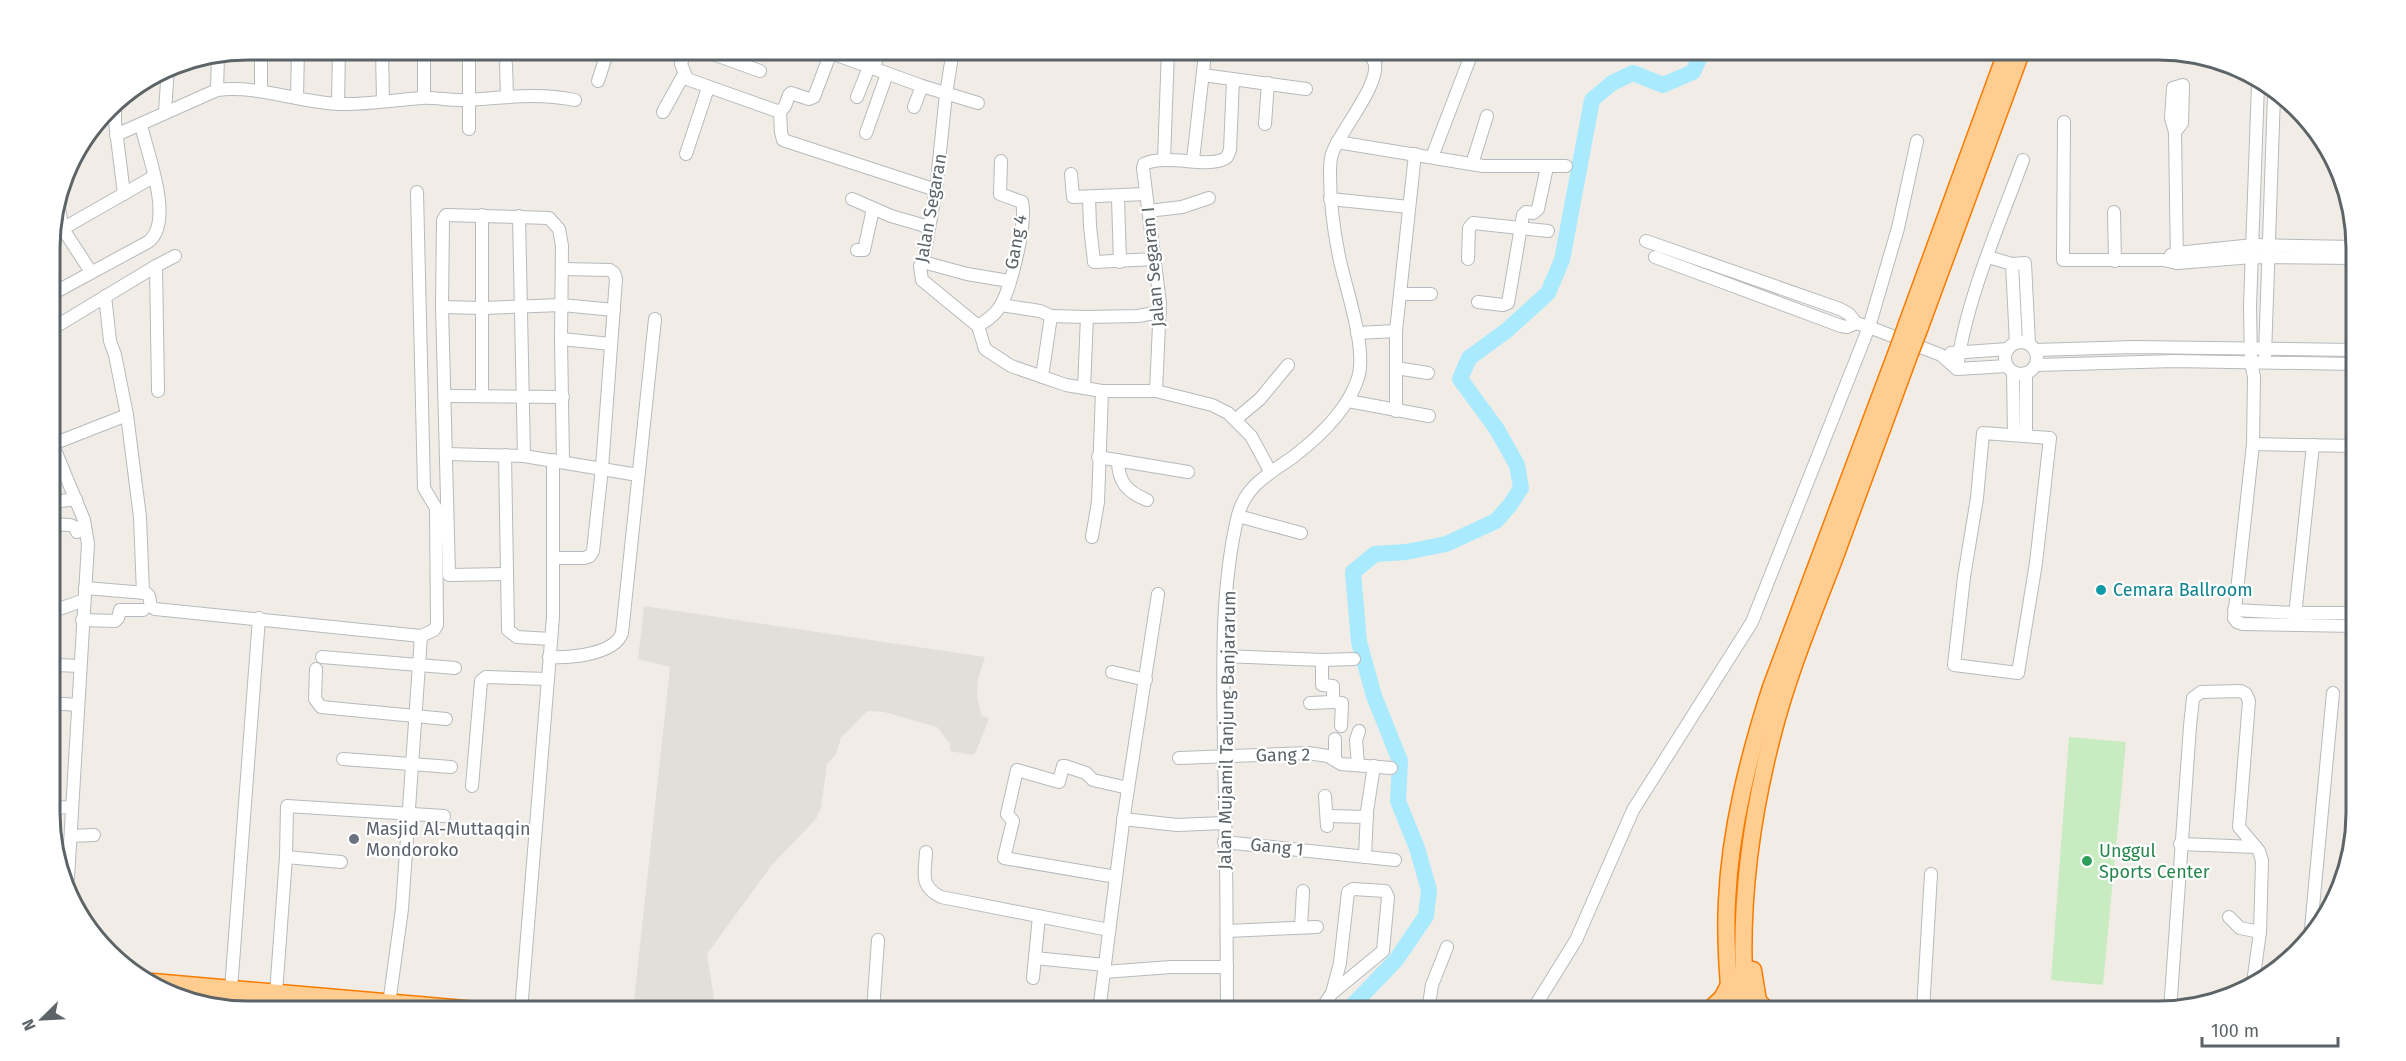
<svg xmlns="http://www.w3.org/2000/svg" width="2406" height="1061" font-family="'Fira Sans',sans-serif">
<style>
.industrial{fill:#e2dfdb}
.green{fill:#c9ebc1}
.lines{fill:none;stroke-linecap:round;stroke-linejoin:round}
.river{stroke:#a9eaff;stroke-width:16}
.minor-casing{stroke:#b6babe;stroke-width:14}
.highway-casing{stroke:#f87b00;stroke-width:19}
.minor{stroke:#fff;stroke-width:12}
.highway{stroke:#ffcd90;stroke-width:16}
.highway-bridge-casing{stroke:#f87b00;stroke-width:19;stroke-linecap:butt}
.highway-bridge{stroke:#ffcd90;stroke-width:16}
.culture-dot{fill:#0f9aa8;stroke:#fff;stroke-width:2}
.worship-dot{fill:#6b7280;stroke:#fff;stroke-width:2}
.leisure-dot{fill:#2e9e5b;stroke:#fff;stroke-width:2}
.labels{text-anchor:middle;stroke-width:4.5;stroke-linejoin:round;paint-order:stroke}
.street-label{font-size:18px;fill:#5d6468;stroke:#fff}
.culture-label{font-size:18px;fill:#0d838f;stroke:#fff;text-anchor:start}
.worship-label{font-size:18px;fill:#5b616d;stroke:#fff;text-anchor:start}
.leisure-label{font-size:18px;fill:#27864d;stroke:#fff;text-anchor:start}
.rim{fill:none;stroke:#5d6468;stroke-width:3}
</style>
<rect width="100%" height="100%" fill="#f1ede6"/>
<polygon class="industrial" points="644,606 985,657 978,679 977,695 981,715 989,718 976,752 971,755 950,751 950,744 937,727 884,712 867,711 841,738 836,754 827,764 821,808 816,819 771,866 707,954 716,1011 633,1010 670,667 638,659"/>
<polygon class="green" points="2069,737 2126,742 2103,985 2051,980"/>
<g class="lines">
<polyline class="river" points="1347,1011 1396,960 1426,916 1429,890 1417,848 1398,801 1400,761 1374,696 1359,642 1353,572 1375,554 1406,552 1446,544 1496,521 1510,505 1521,488 1517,465 1496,428 1460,379 1469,358 1506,331 1548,293 1562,260 1592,100 1612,83 1633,73 1663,85 1693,72 1703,50"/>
<defs>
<g id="minor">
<polyline points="382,50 383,101"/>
<polyline points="469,50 469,129"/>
<polyline points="685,50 681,64 687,79 780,112"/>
<polyline points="702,50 760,71"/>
<polyline points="823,50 922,86 978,103"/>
<polyline points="953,50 946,94 936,190 923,262 920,266 922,280 978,326 985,349 1011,366 1066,385 1102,391 1156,391 1212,405 1228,413 1251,436 1270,471"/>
<polyline points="831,52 814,97 809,99 791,93 789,95 785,106 780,112 781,132 783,140 936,190"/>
<polyline points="1374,61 1384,50"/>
<polyline points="506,64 507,96"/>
<polyline points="873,69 880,50"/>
<polyline points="1203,75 1306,89"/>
<polyline points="598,81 608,50"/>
<polyline points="2258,84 2250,306 2251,362 2254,377 2253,444 2234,618 2237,622 2243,624 2356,626"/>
<polyline points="217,90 218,56"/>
<polyline points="261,90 261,50"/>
<polyline points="424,97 424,50"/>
<polyline points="857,97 869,67"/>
<polyline points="297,98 298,50"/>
<polyline points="115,102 115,122 124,194"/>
<polyline points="338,104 339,50"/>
<polyline points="914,107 922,86"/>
<polyline points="165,112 168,67"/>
<polyline points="663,112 684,74"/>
<polyline points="2064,122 2063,260 2163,260 2177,263 2253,257 2355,258"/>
<polyline points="1265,124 1268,83"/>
<polyline points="2175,132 2182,123 2183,85 2173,88 2171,118 2175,132 2177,263"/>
<polyline points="866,133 887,74"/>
<path d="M116,135L217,90C259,85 297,102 339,104C366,105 394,100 421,98C436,97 451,101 466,100C506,98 534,92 575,100"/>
<polyline points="1337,142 1483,166 1566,166"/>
<polyline points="686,154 708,88"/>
<polyline points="1432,157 1473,50"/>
<polyline points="1164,159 1168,50"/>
<polyline points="1193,160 1205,54"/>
<polyline points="1472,164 1487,116"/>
<polyline points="1071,174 1073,197 1146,194"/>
<polyline points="1089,197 1090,226 1094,262 1155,259"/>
<polyline points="852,199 891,216 929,227"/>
<polyline points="1118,199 1120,262"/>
<polyline points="1330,199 1409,207"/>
<polyline points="58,204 63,229 91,272"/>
<polyline points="1148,211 1182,207 1209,198"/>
<polyline points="2114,212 2115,261"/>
<polyline points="482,215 482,396"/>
<polyline points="519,216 524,456"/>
<polyline points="50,236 153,177"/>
<polyline points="1646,241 1840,309 1849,314 1856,323"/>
<polyline points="857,250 864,250 873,209"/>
<polyline points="2171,255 2177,253 2253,245 2355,247"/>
<polyline points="1655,257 1841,326 1847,327 1856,323 1869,327 1898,228 1917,141"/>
<polyline points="1988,257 2012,264"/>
<polyline points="1468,259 1469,228 1473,223 1548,231"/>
<polyline points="923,262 967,274 1009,281"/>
<polyline points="156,266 158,391"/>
<polyline points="1401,294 1431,294"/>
<path d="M50,295L148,242C175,222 147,153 141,125"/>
<polyline points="105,296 110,341 115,355 127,415 140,517 143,593"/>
<polyline points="1478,302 1503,305 1508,303 1523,215 1526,212 1533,213 1538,209 1547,167"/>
<polyline points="1001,305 1040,311 1051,316"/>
<polyline points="442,307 483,308 562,305 614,310"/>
<path d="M978,326C986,321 994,316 999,308C1011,290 1027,222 1022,202L1000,194L1001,161"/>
<polyline points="50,330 156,266 175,256"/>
<polyline points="1357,333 1396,331"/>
<polyline points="561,339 611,344"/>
<circle cx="2021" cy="358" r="16"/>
<polyline points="2016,343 2012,264 2025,263 2029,344"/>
<polyline points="2035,350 2134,347 2355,350"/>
<polyline points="1951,353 2008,349"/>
<polyline points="2265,355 2274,95"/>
<polyline points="2036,365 2174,361 2355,364"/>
<polyline points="1396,368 1428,373"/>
<path d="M1957,369C1965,302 2000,223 2023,160"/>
<polyline points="2013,372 2014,435"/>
<polyline points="1042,377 1051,316 1087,317"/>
<polyline points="1084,388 1087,317 1138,316 1160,312"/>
<path d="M1156,391L1160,303L1143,168L1144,164C1168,153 1212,170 1227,157L1230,150L1233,80"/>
<polyline points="446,396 563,397"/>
<polyline points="1348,401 1429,416"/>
<polyline points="1396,411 1396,331 1415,154"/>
<polyline points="1236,419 1260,399 1288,365"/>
<polygon points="1983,433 2050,438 2036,563 2018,673 1954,665 1964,577 1977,498"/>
<polyline points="2026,436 2026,373"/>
<polyline points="50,438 84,520 88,544 68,878"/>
<polyline points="53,444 127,415"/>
<polyline points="2253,444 2355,446"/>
<polyline points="447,454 524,456 638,475"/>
<polyline points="505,455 508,630 517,637 551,639"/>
<polyline points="1098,457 1188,472"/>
<path d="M1118,460C1118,482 1127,492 1147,500"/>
<polyline points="51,499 54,502 76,499"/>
<polyline points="1238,516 1301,533"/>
<polyline points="51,524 70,525 75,527 77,532"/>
<polyline points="1092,537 1098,502 1102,391"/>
<polyline points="554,558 584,558 590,556 593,551 602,468 616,279 614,273 610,270 564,269"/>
<polyline points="506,574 449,575 442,307 443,220 446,215 549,218 559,229 562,246 561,339 563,461"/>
<polyline points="85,588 146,593 149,596 151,607 155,609 421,636"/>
<polyline points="2234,610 2294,613 2356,613"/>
<polyline points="51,612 84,600"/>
<polyline points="82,620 115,621 118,618 120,610 143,610"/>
<polyline points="2294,625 2313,445"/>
<polyline points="1224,656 1322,660 1354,659"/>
<polyline points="322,657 455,668"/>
<path d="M549,657C569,658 614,655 622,633L655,319"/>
<polyline points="1322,660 1322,685 1333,686 1333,702 1342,703 1341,726"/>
<polyline points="51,662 56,665 80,666"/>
<polyline points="316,669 315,699 321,707 446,719"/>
<polyline points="1112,672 1146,680"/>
<polyline points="51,703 77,705"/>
<polyline points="1310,703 1333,702"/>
<polyline points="1179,758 1308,753 1328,756 1341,764 1391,768"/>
<polyline points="343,759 451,767"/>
<polyline points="1335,760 1335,739"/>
<polyline points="1358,765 1356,740 1359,731"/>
<polyline points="472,786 481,681 486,677 548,679"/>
<polyline points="1325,796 1327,826"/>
<polyline points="51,808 71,807"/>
<polyline points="1327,816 1367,817"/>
<polyline points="1123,819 1177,825 1224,823"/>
<polyline points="71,836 94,835"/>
<polyline points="1224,842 1395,860"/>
<polyline points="2180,844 2256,847"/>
<path d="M926,852C925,873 919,886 941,897L1109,930"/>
<polyline points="286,857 341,862"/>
<polyline points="1365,857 1367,811 1374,766"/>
<polyline points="1116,877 1004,858 1013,821 1007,814 1017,770 1059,782 1063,766 1065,766 1086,773 1093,780 1128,788"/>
<polyline points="2229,917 2240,928 2260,932"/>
<polyline points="1301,927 1303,891"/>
<polyline points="1227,931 1317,927"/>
<polyline points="2310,939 2333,693"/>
<polyline points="1035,958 1105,965"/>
<polyline points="1104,972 1171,967 1227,967"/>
<polyline points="1033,978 1039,916"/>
<polyline points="231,989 259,618"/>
<polyline points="276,993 286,857 287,806 444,816"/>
<polyline points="388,1011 402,909 421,636 434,630 437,625 436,508 424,488 417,192"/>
<polyline points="521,1011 553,617 553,460"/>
<polyline points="873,1011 878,940"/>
<polyline points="1099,1011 1124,815 1158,594"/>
<path d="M1227,1011C1227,923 1226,835 1224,747C1223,671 1220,590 1238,515C1246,485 1269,474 1293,457C1319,437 1348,410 1358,378C1367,349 1347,292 1340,261C1334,233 1330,203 1330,174C1330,167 1330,160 1332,154C1339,132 1383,82 1374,61C1372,57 1367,53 1364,50"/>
<polyline points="1320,1011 1332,993 1383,951 1388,897 1385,891 1353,889 1348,892 1340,963 1332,993"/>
<polyline points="1428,1011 1432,985 1447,947"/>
<polyline points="1532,1011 1576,940 1633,810 1752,622 1869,327 1941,355 1957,369 2007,366"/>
<polyline points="1923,1011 1931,874"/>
<polyline points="2170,1011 2190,726 2193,698 2201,692 2241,691 2246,694 2249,701 2239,827 2259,851 2262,861 2260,932 2253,983"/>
</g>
<g id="highway">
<polyline points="1908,321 2007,50"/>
<polyline points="1920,327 2022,50"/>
<polyline points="1753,970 1758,1001 1768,1011"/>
<polyline points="153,982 488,1011"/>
<polyline points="172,996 354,1011"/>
<polyline points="1708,1011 1722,998 1729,985"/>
<path d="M1731,1011C1728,975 1725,938 1727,901C1730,829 1749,756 1771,687L1899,346"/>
<path d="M1746,1011C1738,920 1749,826 1772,737C1787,677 1811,619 1833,562C1859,492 1884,423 1910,353"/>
</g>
</defs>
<use href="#minor" class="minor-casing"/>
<use href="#highway" class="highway-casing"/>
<use href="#minor" class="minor"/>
<use href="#highway" class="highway"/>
<defs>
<g id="highway-bridge">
<polyline points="1899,346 1908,321"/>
<polyline points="1910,353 1920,327"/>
</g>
</defs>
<use href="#highway-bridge" class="highway-bridge-casing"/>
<use href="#highway-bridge" class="highway-bridge"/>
</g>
<circle class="culture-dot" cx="2101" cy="590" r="6"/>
<circle class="worship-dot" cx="354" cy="839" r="6"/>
<circle class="leisure-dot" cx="2087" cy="861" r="6"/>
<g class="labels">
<g class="street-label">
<text transform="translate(931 208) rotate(-80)" y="6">Jalan Segaran</text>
<text transform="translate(1016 242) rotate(-80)" y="6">Gang 4</text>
<text transform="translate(1153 267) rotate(-95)" y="6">Jalan Segaran I</text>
<text transform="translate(1227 730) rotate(-89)" y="6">Jalan Mujamil Tanjung Banjararum</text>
<text transform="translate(1283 755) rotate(-1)" y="6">Gang 2</text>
<text transform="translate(1277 847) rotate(6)" y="6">Gang 1</text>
</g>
<g class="culture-label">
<text x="2113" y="596">Cemara Ballroom</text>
</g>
<g class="worship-label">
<text x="366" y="835">Masjid Al-Muttaqqin<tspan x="366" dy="21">Mondoroko</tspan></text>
</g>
<g class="leisure-label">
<text x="2099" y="857">Unggul<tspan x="2099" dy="21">Sports Center</tspan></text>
</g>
</g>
<path d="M0 0H2406V1061H0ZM248 60H2158A188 188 0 0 1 2346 248V813A188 188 0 0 1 2158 1001H248A188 188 0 0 1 60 813V248A188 188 0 0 1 248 60Z" fill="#fff" fill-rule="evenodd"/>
<path class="rim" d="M248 60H2158A188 188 0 0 1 2346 248V813A188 188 0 0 1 2158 1001H248A188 188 0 0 1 60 813V248A188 188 0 0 1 248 60Z"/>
<g transform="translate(42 1019) rotate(246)" stroke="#ffffff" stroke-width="4.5" paint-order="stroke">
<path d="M0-4.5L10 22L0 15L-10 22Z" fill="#5d6468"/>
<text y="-9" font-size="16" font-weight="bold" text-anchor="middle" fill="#5d6468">N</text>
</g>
<path d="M2202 1037v9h136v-9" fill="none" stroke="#5d6468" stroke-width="3"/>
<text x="2211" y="1037" font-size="18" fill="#5d6468" stroke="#ffffff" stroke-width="4.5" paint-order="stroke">100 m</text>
</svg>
